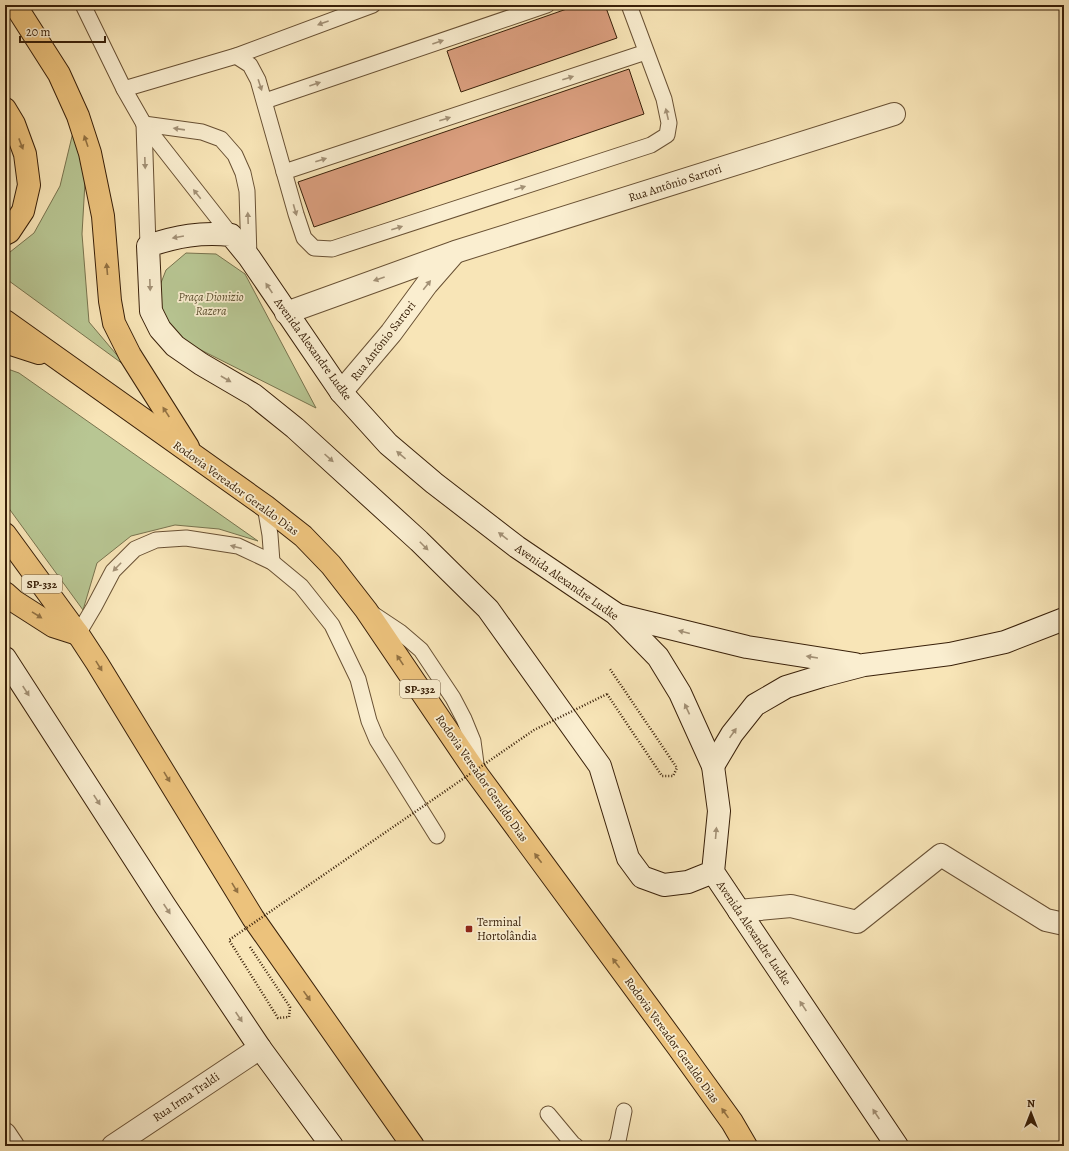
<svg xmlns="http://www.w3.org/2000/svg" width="1069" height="1151" font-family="Alegreya,serif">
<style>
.green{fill:#b8c693;stroke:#78734e}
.building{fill:#da9e7e;stroke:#392009}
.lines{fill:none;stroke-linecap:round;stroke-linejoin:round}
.service-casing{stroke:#695134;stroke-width:17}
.minor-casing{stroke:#695134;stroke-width:24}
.tertiary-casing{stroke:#695134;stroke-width:24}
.secondary-casing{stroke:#392009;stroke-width:24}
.primary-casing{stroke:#392009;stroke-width:24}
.path{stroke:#392009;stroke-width:2.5;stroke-dasharray:1 2;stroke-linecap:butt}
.service{stroke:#faeed0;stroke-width:15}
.minor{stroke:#faeed0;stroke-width:22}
.tertiary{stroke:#faeed0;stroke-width:22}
.secondary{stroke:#faeed0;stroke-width:22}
.primary{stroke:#ecc27c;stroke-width:22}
.path-bridge{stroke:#392009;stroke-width:2.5;stroke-dasharray:1 2;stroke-linecap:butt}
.oneway{fill:#a39176}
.oneway2{fill:#927142}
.poi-dot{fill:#8f2418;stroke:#faeed0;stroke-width:1.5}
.labels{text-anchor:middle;stroke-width:3.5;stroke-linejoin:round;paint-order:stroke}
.shield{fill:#faeed0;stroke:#735e45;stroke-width:1}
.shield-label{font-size:11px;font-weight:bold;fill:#392009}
.street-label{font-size:12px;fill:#392009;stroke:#faeed0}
.park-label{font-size:12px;font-style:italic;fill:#5f5232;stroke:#faeed0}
.poi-label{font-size:12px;fill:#392009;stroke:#faeed0;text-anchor:start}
</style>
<rect width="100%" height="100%" fill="#f8e5b7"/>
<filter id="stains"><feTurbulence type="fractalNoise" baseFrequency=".005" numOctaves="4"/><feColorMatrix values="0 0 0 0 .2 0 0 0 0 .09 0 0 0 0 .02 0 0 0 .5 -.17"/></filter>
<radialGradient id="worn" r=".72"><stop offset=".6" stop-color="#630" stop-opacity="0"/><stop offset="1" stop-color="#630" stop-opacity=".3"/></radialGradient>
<g class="green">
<polygon points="75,124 85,182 82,234 89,322 127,367 5,278 5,256 34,233 60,186"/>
<polygon points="186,253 216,254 245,274 316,408 187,343 163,319 159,288 166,270"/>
<polygon points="5,368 19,373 258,541 219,529 175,525 131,536 97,563 83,610 5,503"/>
</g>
<g class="building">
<polygon points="578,5 605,5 617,38 461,92 447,51"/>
<polygon points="629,69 644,114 314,227 298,182"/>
</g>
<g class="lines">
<defs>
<g id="service">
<polyline points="83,5 124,89 144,124 231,235"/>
<polyline points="236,56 250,65 258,80 296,214 304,238 314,248 332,249 651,145 667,135 669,123 664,99 629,5"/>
<polyline points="124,89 236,56 373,5"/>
<polyline points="265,101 547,5"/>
<polyline points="144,124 202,132 221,139 235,155 243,173 247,191 249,257"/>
<polyline points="144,124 148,246"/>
<polyline points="284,172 646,52"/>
<polyline points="265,506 270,535 272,562"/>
<polyline points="373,614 400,632 421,650 453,698 464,719 473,741 477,771"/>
<polyline points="78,634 94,607 113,571 135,549 156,540 186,538 238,546 272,562 301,586 332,625 358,679 369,721 377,740 437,836"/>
<polyline points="548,1114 573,1144 576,1146"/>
<polyline points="615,1146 618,1141 624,1111"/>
</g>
<g id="minor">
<polyline points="739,911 791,906 857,922 941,855 1046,920 1064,924"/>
<polyline points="5,1134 13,1146"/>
</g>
<g id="tertiary">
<polyline points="286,313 455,252 894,114"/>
<polyline points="341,392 391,333 427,284 454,253"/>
<polyline points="113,1146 260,1048"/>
</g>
<g id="secondary">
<polyline points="617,615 747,647 855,664"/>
<polyline points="5,658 165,906 260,1048 332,1146"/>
<polyline points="713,766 732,734 755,705 786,687 822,676 864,665 950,654 1005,642 1064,619"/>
<path d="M713,872L688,882L664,885L642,877L628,858L600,766L488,609L419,541L295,428L254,395L201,364L175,346L160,329L151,311L148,246C177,236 201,232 231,235L249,257L341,392L388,444L434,483L517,547L616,614L658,657L680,693L713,766L719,811L713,872L897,1146"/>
</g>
<g id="primary">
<polyline points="15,5 59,74 78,116 90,153 103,216 110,301 114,323 130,355 188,447"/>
<polyline points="5,109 14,124 25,154 29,185 23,211 9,232 5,234"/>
<polyline points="5,321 265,506 303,536 331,565 366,610 477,774 678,1047 732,1122 746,1146"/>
<polyline points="5,342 39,353"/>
<polyline points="5,534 78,634 97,663 253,918 413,1146"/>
<polyline points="5,593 14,601 53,626 78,634"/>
</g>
</defs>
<use href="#service" class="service-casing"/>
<use href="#minor" class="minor-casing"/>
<use href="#tertiary" class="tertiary-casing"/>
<use href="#secondary" class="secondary-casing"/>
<use href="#primary" class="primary-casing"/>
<polyline class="path" points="607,694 662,776 673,776 677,768 610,669"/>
<use href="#service" class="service"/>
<use href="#minor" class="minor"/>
<use href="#tertiary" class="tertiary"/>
<use href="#secondary" class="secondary"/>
<use href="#primary" class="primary"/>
<polyline class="path-bridge" points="250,947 290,1007 289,1017 278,1018 229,940 534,730 607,694"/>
</g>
<defs><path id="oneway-solid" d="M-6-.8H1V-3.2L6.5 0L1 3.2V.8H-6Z"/></defs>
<g class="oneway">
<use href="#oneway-solid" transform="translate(323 23) rotate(160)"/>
<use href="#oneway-solid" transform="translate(438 42) rotate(-19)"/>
<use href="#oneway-solid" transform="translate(568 78) rotate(-18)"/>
<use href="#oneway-solid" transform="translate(315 84) rotate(-19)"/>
<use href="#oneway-solid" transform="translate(260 85) rotate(72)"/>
<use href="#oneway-solid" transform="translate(667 114) rotate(-103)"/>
<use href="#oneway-solid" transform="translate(445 119) rotate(-18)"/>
<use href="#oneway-solid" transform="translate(179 129) rotate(-172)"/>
<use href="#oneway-solid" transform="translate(321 160) rotate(-18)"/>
<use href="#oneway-solid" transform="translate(145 163) rotate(88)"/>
<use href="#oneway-solid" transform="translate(520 188) rotate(-18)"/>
<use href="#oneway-solid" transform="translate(197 194) rotate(-129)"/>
<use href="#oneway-solid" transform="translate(295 210) rotate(74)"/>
<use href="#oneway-solid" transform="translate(248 218) rotate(-92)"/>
<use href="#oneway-solid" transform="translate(397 228) rotate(-18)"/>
<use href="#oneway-solid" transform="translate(178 237) rotate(170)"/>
<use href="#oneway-solid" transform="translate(379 279) rotate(161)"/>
<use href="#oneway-solid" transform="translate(150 285) rotate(88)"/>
<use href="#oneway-solid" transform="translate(427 285) rotate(-51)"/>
<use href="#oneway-solid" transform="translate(269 288) rotate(-124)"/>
<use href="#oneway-solid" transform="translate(226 379) rotate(30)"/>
<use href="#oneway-solid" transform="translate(401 455) rotate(-140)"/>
<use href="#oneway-solid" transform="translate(329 458) rotate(42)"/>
<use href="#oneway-solid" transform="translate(503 536) rotate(-142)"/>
<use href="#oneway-solid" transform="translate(424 546) rotate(45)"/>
<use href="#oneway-solid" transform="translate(236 547) rotate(-165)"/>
<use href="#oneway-solid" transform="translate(117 567) rotate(134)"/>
<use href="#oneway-solid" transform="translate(684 632) rotate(-166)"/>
<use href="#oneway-solid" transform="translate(812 657) rotate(-171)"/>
<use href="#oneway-solid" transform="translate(26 691) rotate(57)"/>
<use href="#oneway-solid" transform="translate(687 709) rotate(-115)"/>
<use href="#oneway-solid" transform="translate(733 733) rotate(-55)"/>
<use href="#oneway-solid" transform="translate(97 800) rotate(57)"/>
<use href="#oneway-solid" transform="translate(716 833) rotate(-85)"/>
<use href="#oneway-solid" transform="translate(167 909) rotate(56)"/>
<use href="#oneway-solid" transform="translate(803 1006) rotate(-124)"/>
<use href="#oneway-solid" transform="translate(239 1017) rotate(56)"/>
<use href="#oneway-solid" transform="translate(876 1114) rotate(-124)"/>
</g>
<g class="oneway2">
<use href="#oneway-solid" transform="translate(86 141) rotate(-109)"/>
<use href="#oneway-solid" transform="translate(21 144) rotate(69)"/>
<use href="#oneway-solid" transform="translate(107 269) rotate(-95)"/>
<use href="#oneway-solid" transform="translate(166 412) rotate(-123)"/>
<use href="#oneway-solid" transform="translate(37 615) rotate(32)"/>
<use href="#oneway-solid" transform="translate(400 660) rotate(-124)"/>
<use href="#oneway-solid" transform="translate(99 666) rotate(58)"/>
<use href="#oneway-solid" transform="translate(167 777) rotate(59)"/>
<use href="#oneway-solid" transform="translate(538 858) rotate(-127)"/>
<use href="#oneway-solid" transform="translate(235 888) rotate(59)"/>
<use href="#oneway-solid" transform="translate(616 963) rotate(-127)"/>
<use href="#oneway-solid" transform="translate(307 996) rotate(55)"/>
<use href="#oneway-solid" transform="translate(725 1113) rotate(-125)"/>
</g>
<rect class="poi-dot" x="465" y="925" width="8" height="8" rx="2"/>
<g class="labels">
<g class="shield">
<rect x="22" y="575" width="40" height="18" rx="3"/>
<rect x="400" y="680" width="40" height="18" rx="3"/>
</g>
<g class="shield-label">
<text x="42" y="588">SP-332</text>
<text x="420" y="693">SP-332</text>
</g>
<g class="street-label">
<text transform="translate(675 183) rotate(-18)" y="4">Rua Antônio Sartori</text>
<text transform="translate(383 341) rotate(-52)" y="4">Rua Antônio Sartori</text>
<text transform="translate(313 349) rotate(54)" y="4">Avenida Alexandre Ludke</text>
<text transform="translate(236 488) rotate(36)" y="4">Rodovia Vereador Geraldo Dias</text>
<text transform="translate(567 582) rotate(35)" y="4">Avenida Alexandre Ludke</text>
<text transform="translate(482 778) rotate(55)" y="4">Rodovia Vereador Geraldo Dias</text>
<text transform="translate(754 933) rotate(56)" y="4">Avenida Alexandre Ludke</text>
<text transform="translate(672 1040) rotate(54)" y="4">Rodovia Vereador Geraldo Dias</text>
<text transform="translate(186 1097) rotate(-34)" y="4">Rua Irma Traldi</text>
</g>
<g class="park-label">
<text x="211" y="301">Praça Dionizio<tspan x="211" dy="14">Razera</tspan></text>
</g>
<g class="poi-label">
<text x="477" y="926">Terminal<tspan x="477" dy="14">Hortolândia</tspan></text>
</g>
</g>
<rect width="1069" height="1151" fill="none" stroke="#f8e5b7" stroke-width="20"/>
<rect x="6" y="6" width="1057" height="1139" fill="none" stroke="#392009" stroke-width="2"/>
<rect x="10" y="10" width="1049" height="1131" fill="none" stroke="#392009"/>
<g transform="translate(1031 1113)" stroke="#faeed0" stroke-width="3" paint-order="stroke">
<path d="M0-3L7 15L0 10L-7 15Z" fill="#392009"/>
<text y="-6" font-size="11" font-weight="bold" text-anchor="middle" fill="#392009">N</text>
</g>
<path d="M20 36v6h85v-6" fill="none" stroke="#392009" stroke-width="2"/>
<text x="26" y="36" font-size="12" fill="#392009" stroke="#faeed0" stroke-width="3" paint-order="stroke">20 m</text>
<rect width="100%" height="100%" filter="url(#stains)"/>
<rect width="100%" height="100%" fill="url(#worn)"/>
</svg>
